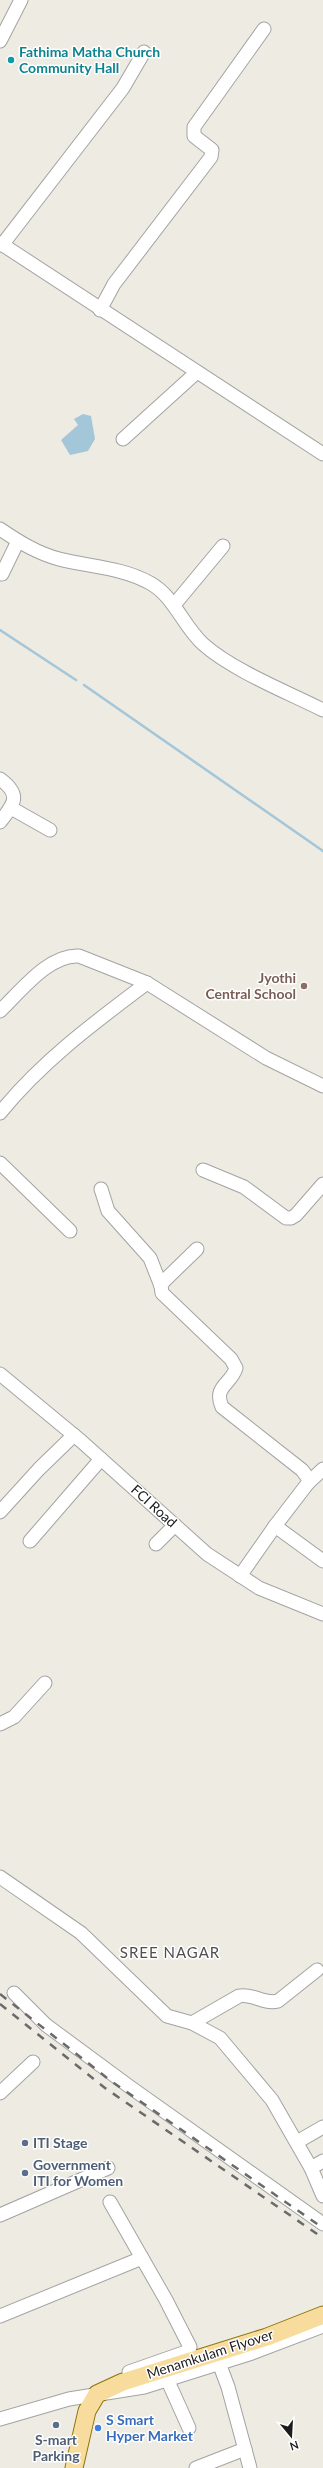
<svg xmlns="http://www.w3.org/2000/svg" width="323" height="2468" font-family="Lato,sans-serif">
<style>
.water{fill:#a4c6d9}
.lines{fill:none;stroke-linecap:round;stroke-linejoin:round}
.stream{stroke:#a4c6d9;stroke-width:2.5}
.minor-casing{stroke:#a3a3a3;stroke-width:15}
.major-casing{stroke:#8d7307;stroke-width:19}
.minor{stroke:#fff;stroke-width:13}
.major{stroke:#f7dc9d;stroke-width:17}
.rail{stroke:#6a6a6a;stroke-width:2.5;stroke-dasharray:8 8;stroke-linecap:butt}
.culture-dot{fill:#0f9aa8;stroke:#fff;stroke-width:1.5}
.education-dot{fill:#8d6e63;stroke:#fff;stroke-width:1.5}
.service-dot{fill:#5c6f8a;stroke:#fff;stroke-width:1.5}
.shop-dot{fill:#3f7fe0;stroke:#fff;stroke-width:1.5}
.labels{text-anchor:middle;stroke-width:3;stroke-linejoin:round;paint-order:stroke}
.culture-label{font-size:14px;font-weight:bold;fill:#0d838f;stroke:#fff;text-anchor:start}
.education-label{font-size:14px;font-weight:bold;fill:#785e54;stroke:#fff;text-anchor:end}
.street-label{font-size:14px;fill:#1c1c1c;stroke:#fff}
.service-label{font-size:14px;font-weight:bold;fill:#4e5e75;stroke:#fff;text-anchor:start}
.shop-label{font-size:14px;font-weight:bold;fill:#366cbe;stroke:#fff;text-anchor:start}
.neighbourhood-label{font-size:15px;letter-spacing:1px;fill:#4f4f4f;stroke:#fff}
</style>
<rect width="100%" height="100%" fill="#edebe2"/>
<polygon class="water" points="83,414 91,416 95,439 88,451 70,455 61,440 78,425 74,419"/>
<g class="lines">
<g class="stream">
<polyline points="0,630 76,680"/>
<polyline points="84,685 323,851"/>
</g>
<defs>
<g id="minor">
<polyline points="0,41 21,0"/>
<polyline points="0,243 323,454"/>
<polyline points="2,245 123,88 144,52"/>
<polyline points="100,310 114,284 211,157 212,150 194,136 194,127 264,29"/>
<polyline points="123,439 197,372"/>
<path d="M0,529C19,542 37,553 59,559C90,567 121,567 150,583C174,596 183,626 203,644C232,670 287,692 323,710"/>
<polyline points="2,574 18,541"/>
<polyline points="174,605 223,546"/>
<path d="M0,779C22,795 14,804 0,822"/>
<polyline points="11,808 50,830"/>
<path d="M0,1011C21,991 49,954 79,956L147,983L266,1058L323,1086"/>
<path d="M0,1113C41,1062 95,1022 147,983"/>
<polyline points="0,1163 70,1231"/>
<polyline points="203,1170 244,1187 286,1218 291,1218 296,1215 323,1184"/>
<polyline points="101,1189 108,1211 150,1258 161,1286"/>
<path d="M197,1249L164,1281L161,1286L162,1293L231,1359L236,1368C231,1385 213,1386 222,1407L302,1470L308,1478V1483L275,1526L240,1576"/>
<polyline points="0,1374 81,1441 207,1554 259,1588 323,1614"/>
<polyline points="308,1483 323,1469"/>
<polyline points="0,1512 39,1469 74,1435"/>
<polyline points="275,1526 323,1561"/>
<polyline points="30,1541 101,1459"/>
<polyline points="156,1544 175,1525"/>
<polyline points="0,1724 14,1717 45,1683"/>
<polyline points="0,1877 81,1933 167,2016 192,2023 220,2038 272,2100 311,2168 323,2196"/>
<polyline points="14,1993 46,2025 130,2087 323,2224"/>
<path d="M192,2023L239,1996C253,1993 264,2005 278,2001L317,1970"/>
<polyline points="0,2093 33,2062"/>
<polyline points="297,2142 323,2127"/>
<polyline points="311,2168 323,2161"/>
<polyline points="110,2202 166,2300 190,2347 189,2351 129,2372"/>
<polyline points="0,2215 108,2168"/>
<polyline points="0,2316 142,2258"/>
<polyline points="219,2363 228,2387 250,2468"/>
<polyline points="167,2379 189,2428"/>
<polyline points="0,2419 69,2399 144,2387 252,2353 323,2326"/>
<polyline points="196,2468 245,2449"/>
</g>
<polyline id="major" points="74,2468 87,2411 97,2394 123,2382 267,2337 323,2315"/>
</defs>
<use href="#minor" class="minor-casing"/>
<use href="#major" class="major-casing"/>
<use href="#minor" class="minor"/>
<use href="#major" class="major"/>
<g class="rail">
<polyline points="0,1994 111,2081 323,2228"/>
<polyline points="0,2004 105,2088 323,2238"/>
</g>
</g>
<circle class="culture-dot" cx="11" cy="60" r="4"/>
<circle class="education-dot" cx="304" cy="986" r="4"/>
<g class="service-dot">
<circle cx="25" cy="2143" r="4"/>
<circle cx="25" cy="2173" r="4"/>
<circle cx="56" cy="2425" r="4"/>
</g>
<circle class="shop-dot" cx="98" cy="2428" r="4"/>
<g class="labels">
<g class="culture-label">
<text x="19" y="57">Fathima Matha Church<tspan x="19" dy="16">Community Hall</tspan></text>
</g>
<g class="education-label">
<text x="296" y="983">Jyothi<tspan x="296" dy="16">Central School</tspan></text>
</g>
<g class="street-label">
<text transform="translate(154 1506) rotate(42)" y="5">FCI Road</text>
<text transform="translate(210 2354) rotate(-18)" y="5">Menamkulam Flyover</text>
</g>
<g class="service-label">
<text x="33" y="2148">ITI Stage</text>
<text x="33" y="2170">Government<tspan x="33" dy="16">ITI for Women</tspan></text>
<text x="56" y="2445" text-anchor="middle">S-mart<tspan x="56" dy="16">Parking</tspan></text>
</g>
<g class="shop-label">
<text x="106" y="2425">S Smart<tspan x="106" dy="16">Hyper Market</tspan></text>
</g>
<g class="neighbourhood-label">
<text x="170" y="1958">SREE NAGAR</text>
</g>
</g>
<g transform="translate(291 2436) rotate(162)" stroke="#ffffff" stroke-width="3" paint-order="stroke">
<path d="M0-3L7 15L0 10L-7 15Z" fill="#1c1c1c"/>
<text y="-6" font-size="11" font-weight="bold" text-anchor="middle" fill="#1c1c1c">N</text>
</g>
</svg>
